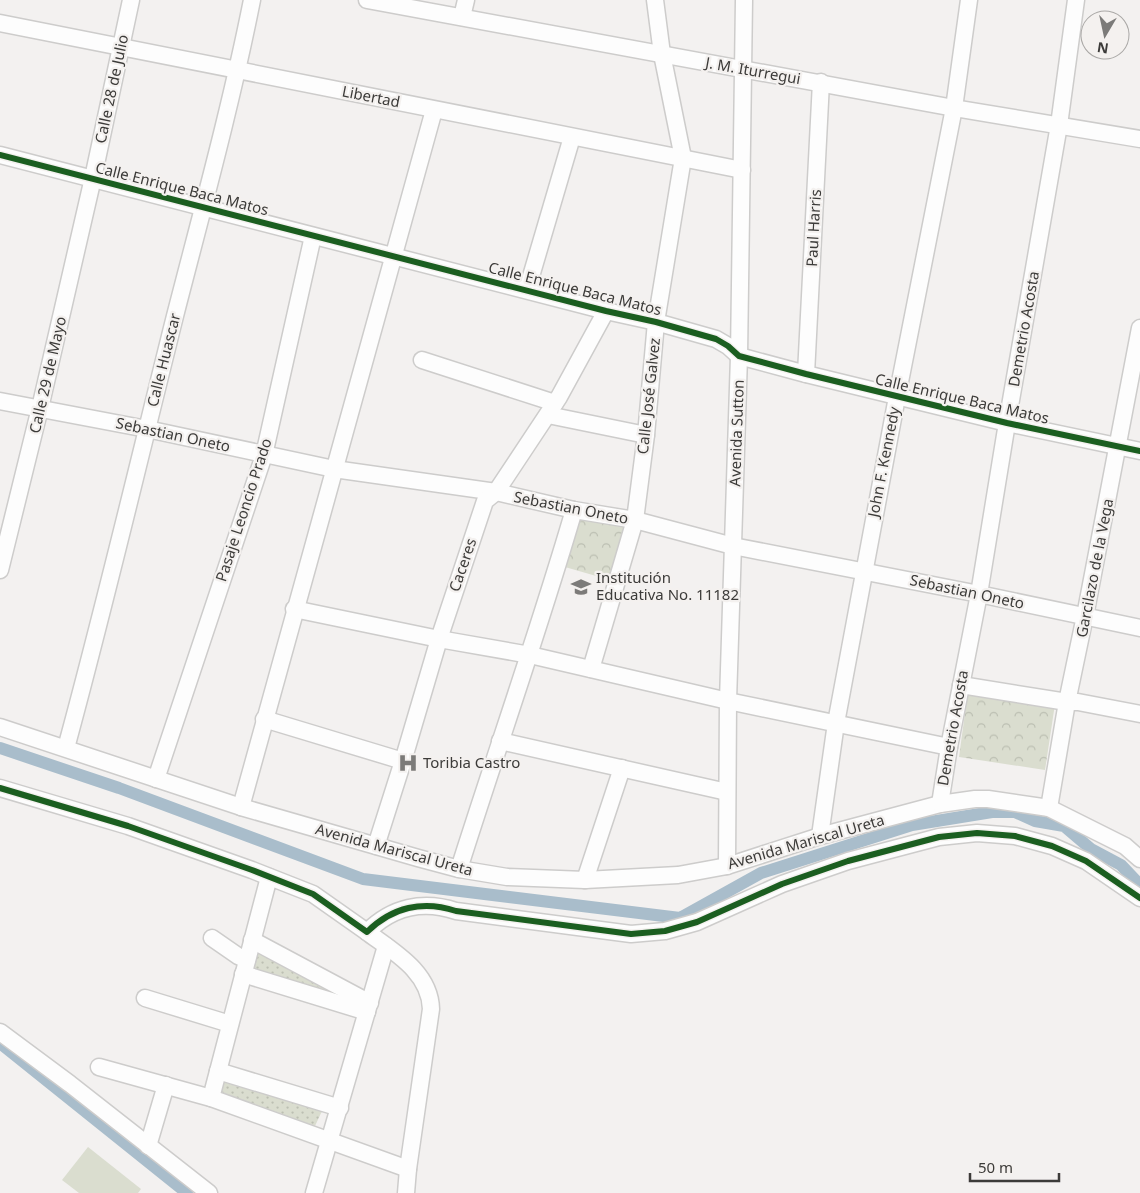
<svg xmlns="http://www.w3.org/2000/svg" width="1140" height="1193" font-family="'Noto Sans',sans-serif">
<style>
.grass{fill:url(#grass-dots)}
.forest{fill:url(#forest-crowns)}
.garden{fill:#daddcf}
.lines{fill:none;stroke-linecap:round;stroke-linejoin:round}
.canal{stroke:#a9bdcb;stroke-width:12}
.minor-casing{stroke:#cdcccb;stroke-width:19}
.minor{stroke:#fdfdfd;stroke-width:16}
.cycleway-casing{stroke:#f4f1ef;stroke-width:9}
.cycleway{stroke:#1b5e20;stroke-width:6}
.labels{text-anchor:middle;stroke-width:4.5;stroke-linejoin:round;paint-order:stroke}
.street-label{font-size:15px;fill:#3c3b39;stroke:#f4f1ef}
.poi-label{font-size:15px;fill:#3c3b39;stroke:#f4f1ef;text-anchor:start}
</style>
<defs>
<pattern id="grass-dots" width="8" height="8" patternUnits="userSpaceOnUse" patternTransform="scale(1.25)"><rect width="8" height="8" fill="#daddcf"/><path d="M2 2h.1M6 6h.1" fill="none" stroke="#bcbfb2" stroke-width="1.8" stroke-linecap="round"/></pattern>
<pattern id="forest-crowns" width="20" height="18" patternUnits="userSpaceOnUse" patternTransform="scale(1.25)"><rect width="20" height="18" fill="#daddcf"/><path d="M2 6a3 3 0 1 1 6 0M12 15a3 3 0 1 1 6 0" fill="none" stroke="#bcbfb2"/></pattern>
</defs>
<rect width="100%" height="100%" fill="#f3f1f0"/>
<g class="grass">
<polygon points="256,954 263,954 347,998 256,972 253,966"/>
<polygon points="223,1082 322,1111 315,1126 221,1092"/>
</g>
<g class="forest">
<polygon points="574,510 635,520 617,582 558,565"/>
<polygon points="968,691 1055,704 1045,770 959,757"/>
</g>
<polygon class="garden" points="88,1147 141,1189 138,1193 79,1193 62,1180"/>
<g class="lines">
<g class="canal">
<polyline points="0,748 119,788 363,879 680,918 761,873 912,825 992,812 1015,812 1035,821 1064,826 1091,849 1121,865 1140,885"/>
<polyline points="0,1043 187,1193"/>
</g>
<defs>
<g id="minor">
<polyline points="367,0 954,108 1140,139"/>
<polyline points="462,17 466,0"/>
<polyline points="0,23 742,170"/>
<polyline points="0,155 606,311 656,322 716,339 728,346 739,356 806,374 1007,423 1140,451"/>
<polyline points="527,290 572,137"/>
<polyline points="422,360 555,403"/>
<polyline points="806,374 821,82"/>
<polyline points="0,401 147,429 334,469 496,492 574,510 635,520 733,546 979,594 1140,628"/>
<polyline points="548,415 646,435"/>
<polyline points="0,570 40,408 93,178 131,0"/>
<polyline points="294,609 439,639 530,655 728,701 949,747"/>
<polyline points="591,669 635,520 646,435 656,322 683,158 662,54 655,0"/>
<polyline points="961,685 1067,702 1078,702 1140,714"/>
<polyline points="264,719 403,761"/>
<polyline points="0,727 241,807 418,858 459,869 507,877 585,880 678,875 727,866 820,836 940,804 975,799 988,799 1049,808 1125,846 1140,859"/>
<polyline points="500,741 727,792"/>
<path d="M66,748C105,605 139,460 175,316C202,211 231,106 252,0"/>
<polyline points="156,779 264,455 313,236"/>
<path d="M0,788L128,826L252,870L313,894L367,932C392,907 423,900 456,911L631,934L665,931L697,922L782,884L848,861L939,837L977,833L1015,836L1052,846L1086,861L1140,898"/>
<polyline points="940,804 949,747 979,594 1007,423 1059,125 1076,0"/>
<polyline points="241,807 434,110"/>
<polyline points="1049,808 1067,702 1085,616 1140,328"/>
<polyline points="820,836 836,723 897,397 954,108 969,0"/>
<polyline points="376,846 403,761 439,639 485,501 496,492 559,397 606,311"/>
<polyline points="727,866 728,701 739,356 744,0"/>
<path d="M459,869C497,749 539,630 574,510"/>
<polyline points="585,880 622,768"/>
<path d="M367,932C394,952 430,972 431,1009L408,1169L406,1193"/>
<polyline points="212,938 238,956 247,960"/>
<polyline points="252,940 370,1003"/>
<polyline points="243,974 367,1012"/>
<polyline points="145,998 230,1024"/>
<polyline points="0,1032 70,1084 209,1193"/>
<polyline points="99,1067 211,1098 408,1169"/>
<polyline points="218,1071 340,1108"/>
<polyline points="211,1098 269,877"/>
<polyline points="148,1146 166,1085"/>
<polyline points="314,1193 386,946"/>
</g>
</defs>
<use href="#minor" class="minor-casing"/>
<use href="#minor" class="minor"/>
<defs>
<g id="cycleway">
<polyline points="0,155 606,311 656,322 716,339 728,346 739,356 806,374 1007,423 1140,451"/>
<path d="M0,788L128,826L252,870L313,894L367,932C392,907 423,900 456,911L631,934L665,931L697,922L782,884L848,861L939,837L977,833L1015,836L1052,846L1086,861L1140,898"/>
</g>
</defs>
<use href="#cycleway" class="cycleway-casing"/>
<use href="#cycleway" class="cycleway"/>
</g>
<defs>
<symbol id="school-bare" viewBox="-9 -9 18 18"><path d="M0-5L7-2L0 1L-7-2ZM-4 1L0 2.5L4 1V4Q0 6-4 4Z" fill="#7c7b79" stroke="#f4f1ef" stroke-width="2.5" paint-order="stroke"/></symbol>
<symbol id="hospital-bare" viewBox="-9 -9 18 18"><path d="M-5-5h3v3.5h4V-5h3V5h-3V1.5h-4V5h-3Z" fill="#7c7b79" stroke="#f4f1ef" stroke-width="2.5" paint-order="stroke"/></symbol>
</defs>
<g fill-rule="evenodd">
<use href="#school-bare" x="567" y="573" width="28" height="28"/>
<use href="#hospital-bare" x="394" y="749" width="28" height="28"/>
</g>
<g class="labels">
<g class="street-label">
<text transform="translate(753 71) rotate(10)" y="5">J. M. Iturregui</text>
<text transform="translate(112 89) rotate(-78)" y="5">Calle 28 de Julio</text>
<text transform="translate(371 97) rotate(11)" y="5">Libertad</text>
<text transform="translate(182 189) rotate(14)" y="5">Calle Enrique Baca Matos</text>
<text transform="translate(814 228) rotate(-87)" y="5">Paul Harris</text>
<text transform="translate(575 289) rotate(14)" y="5">Calle Enrique Baca Matos</text>
<text transform="translate(1024 329) rotate(-80)" y="5">Demetrio Acosta</text>
<text transform="translate(164 360) rotate(-76)" y="5">Calle Huascar</text>
<text transform="translate(48 375) rotate(-77)" y="5">Calle 29 de Mayo</text>
<text transform="translate(649 396) rotate(-84)" y="5">Calle José Galvez</text>
<text transform="translate(962 399) rotate(13)" y="5">Calle Enrique Baca Matos</text>
<text transform="translate(737 433) rotate(-88)" y="5">Avenida Sutton</text>
<text transform="translate(173 435) rotate(12)" y="5">Sebastian Oneto</text>
<text transform="translate(884 462) rotate(-79)" y="5">John F. Kennedy</text>
<text transform="translate(571 508) rotate(11)" y="5">Sebastian Oneto</text>
<text transform="translate(244 510) rotate(-72)" y="5">Pasaje Leoncio Prado</text>
<text transform="translate(463 565) rotate(-71)" y="5">Caceres</text>
<text transform="translate(1095 568) rotate(-79)" y="5">Garcilazo de la Vega</text>
<text transform="translate(967 592) rotate(12)" y="5">Sebastian Oneto</text>
<text transform="translate(953 728) rotate(-80)" y="5">Demetrio Acosta</text>
<text transform="translate(806 842) rotate(-16)" y="5">Avenida Mariscal Ureta</text>
<text transform="translate(394 850) rotate(15)" y="5">Avenida Mariscal Ureta</text>
</g>
<g class="poi-label">
<text x="596" y="583">Institución<tspan x="596" dy="17">Educativa No. 11182</tspan></text>
<text x="423" y="768">Toribia Castro</text>
</g>
</g>
<g transform="translate(1105 35) rotate(189)"><circle r="24" fill="#f4f1ef" stroke="#aaa8a6"/>
<path d="M0-4L9 19L0 12L-9 19Z" fill="#7c7b79"/>
<text y="-8" font-size="14" font-weight="bold" text-anchor="middle" fill="#3c3b39">N</text>
</g>
<path d="M970 1173v8h89v-8" fill="none" stroke="#3c3b39" stroke-width="2.5"/>
<text x="978" y="1173" font-size="15" fill="#3c3b39" stroke="#f4f1ef" stroke-width="4" paint-order="stroke">50 m</text>
</svg>
